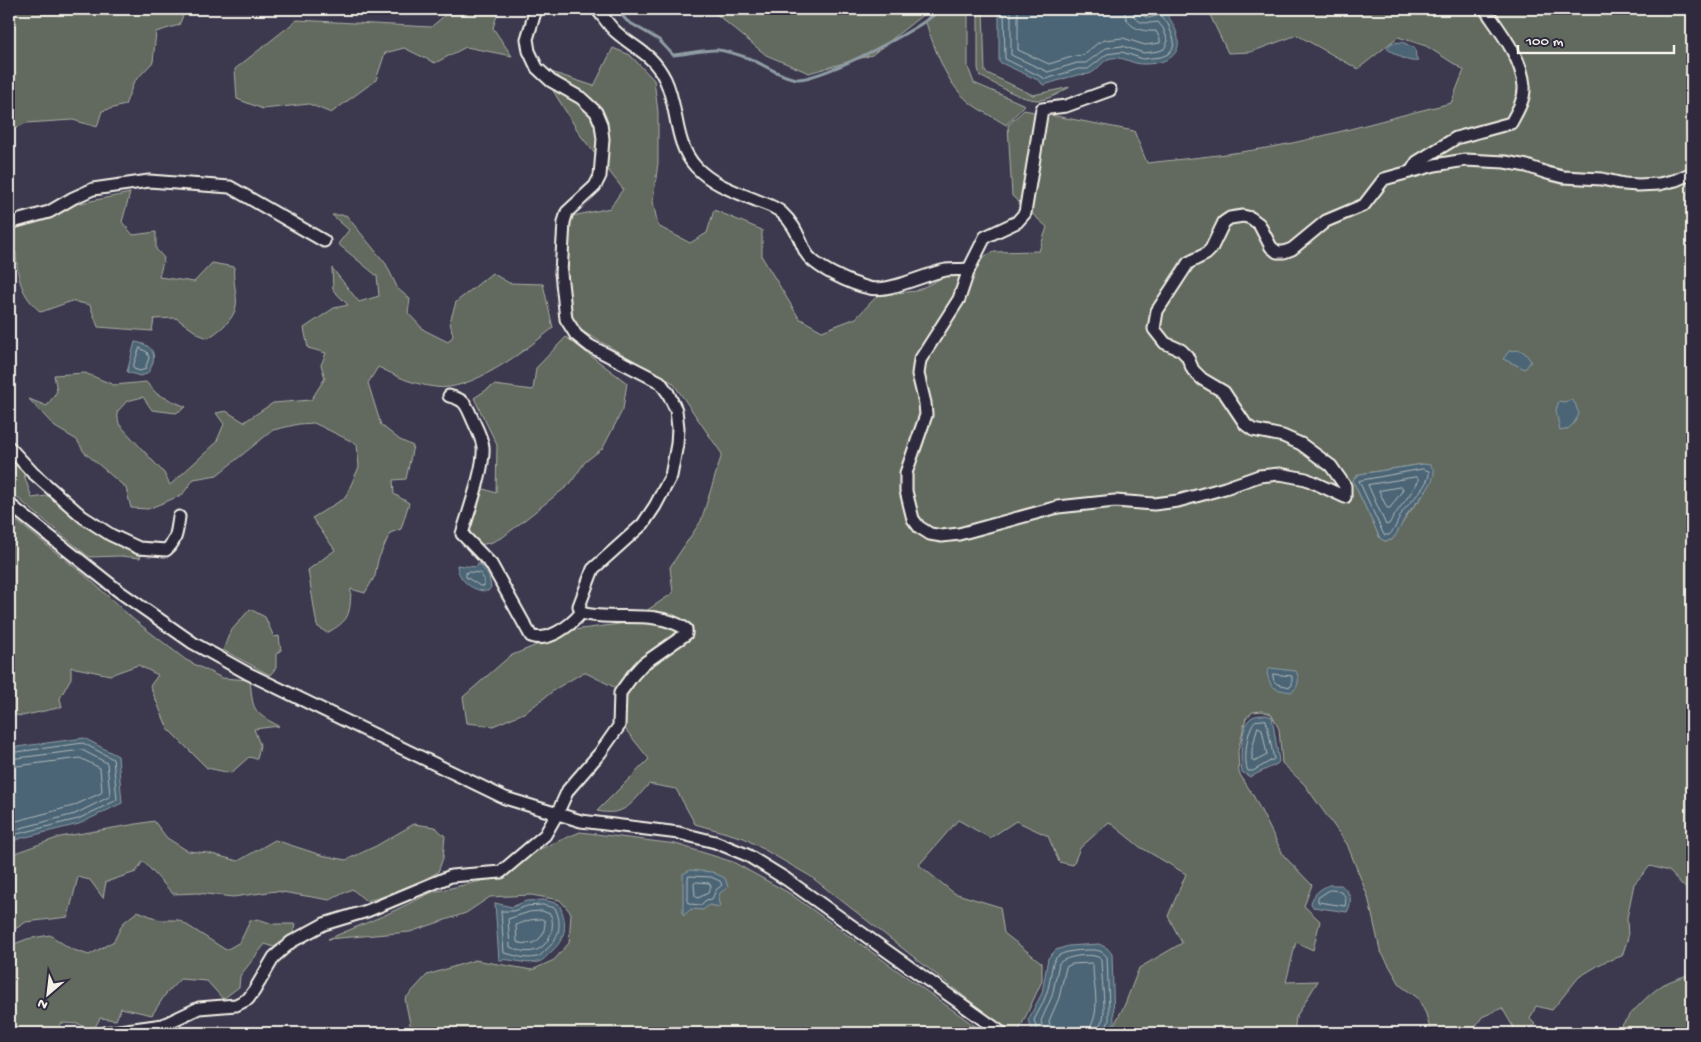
<svg xmlns="http://www.w3.org/2000/svg" width="1701" height="1042" font-family="'Gochi Hand',sans-serif">
<style>
.green{fill:#626b5f;stroke:#abaea4;fill-rule:evenodd}
.water{fill:#4c6576;stroke:#8f9da4}
.lines{fill:none;stroke-linecap:round;stroke-linejoin:round}
.shore{stroke:#b1b9ba;stroke-width:1}
.stream{stroke:#8f9da4;stroke-width:3}
.street-casing{stroke:#f4f1e8;stroke-width:15}
.street{stroke:#2f2a3d;stroke-width:11}
</style>
<rect width="100%" height="100%" fill="#3c394f"/>
<filter id="ink" filterUnits="userSpaceOnUse"><feTurbulence type="fractalNoise" baseFrequency=".02" numOctaves="2"/><feDisplacementMap in="SourceGraphic" scale="10" xChannelSelector="R" yChannelSelector="G"/><feConvolveMatrix kernelMatrix="1 2 1 2 8 2 1 2 1" color-interpolation-filters="sRGB"/></filter>
<g filter="url(#ink)">
<g class="green">
<polygon points="9,9 186,9 179,25 156,32 153,62 134,82 125,105 102,111 97,127 73,120 26,123 9,132"/>
<polygon points="449,9 499,9 493,28 512,56 466,47 435,63 404,48 385,53 376,80 331,113 309,104 263,109 237,99 235,69 297,20 431,27 450,11"/>
<polygon points="710,9 930,9 872,55 809,73 766,55"/>
<path d="M936,9H968V67L974,83L1025,105L1006,125C994,117 980,111 969,102C945,82 935,49 925,20Z"/>
<path d="M978,9H983L985,72L1033,95L1070,87C1062,91 1054,97 1045,99C1028,105 996,84 980,76L978,68Z"/>
<path d="M1207,9H1692V895L1669,871L1650,866L1634,884L1627,918L1628,938L1622,956L1604,962L1579,977L1552,1010L1536,1006L1530,1019L1535,1024L1524,1033H1514L1515,1030L1502,1008L1482,1017L1471,1033H1431L1426,1014L1418,998L1401,986L1380,950L1368,897L1347,844L1304,784L1282,763L1279,729L1271,714L1262,711L1253,712L1246,718L1238,751L1239,773L1253,795L1284,856L1312,885L1304,906L1320,921L1313,950L1296,942L1286,982L1318,981L1296,1017L1294,1033H1110L1125,1004L1139,968L1182,943L1168,916L1186,874L1140,847L1109,822L1080,848L1073,865L1059,862L1048,836L1016,821L990,838L958,820L919,865L954,893L1000,907L1004,933L1042,963V981L1018,1033H1011L810,876L744,838L695,824L676,789L649,784C632,803 625,817 597,811L649,759L622,725L616,688L584,672L557,688L526,712L493,726L467,723L463,697L510,656L573,630L628,623L673,593L670,567L701,521L722,454L673,383L575,327L565,284L568,217L610,208L623,189L581,136L539,68L594,86L613,48L630,55L654,80L658,112V163L653,201L658,226L690,243L707,233L714,210L762,230V257L799,318L822,331L856,318L878,295L916,291L993,252L1039,251L1047,227L1012,196L1008,125L1024,110L1134,131L1147,163C1201,157 1257,152 1310,139C1357,128 1404,114 1451,103L1464,70L1426,46L1398,37L1358,69L1297,35L1251,52L1228,53ZM1423,464L1422,497L1408,514L1392,540L1385,541L1380,538L1353,481L1360,474Z"/>
<path d="M130,193L122,222L133,235L156,232V249L164,258L159,277L194,282L212,263L234,267C232,280 238,296 236,306C234,320 219,331 208,338L200,335L176,318L154,319L152,331L98,327L90,305L72,301L41,312C21,296 17,277 16,252L9,253V226L49,215L76,204Z"/>
<path d="M332,215H346L386,264L398,289L410,299L408,313L424,330L448,342L453,336L450,322L456,302L492,273L509,283L543,284L553,328C527,349 470,393 435,387C426,386 415,383 406,380C396,376 387,371 378,367L368,383L381,425L400,440L413,446L406,479L393,480L394,494L409,503L401,529L390,533L378,560L375,576L365,593L351,589C350,615 350,620 327,633L317,626L308,570L335,550L312,518L345,498L359,467L357,444L314,423L299,424L273,430L217,475L194,479L182,495L148,509L131,508L126,488L84,452L77,440L55,427L29,399L47,406L57,391L54,375L85,373L114,385L146,382L157,394L186,407L176,413L152,410L143,397L127,401L117,412L119,424L164,473L170,485L216,443L224,424L216,413L226,411L244,422L273,403L311,400L325,378L321,365L326,353L308,348L304,328L334,308L348,305L333,290L332,268L359,302L379,296L377,276L338,244L349,230Z"/>
<polygon points="566,337 627,383 623,409 603,448 585,462 570,484 503,537 490,543 479,545 464,528 478,487 496,493 497,445 474,398 494,385 533,390 536,368"/>
<polygon points="9,459 23,472 32,498 53,495 143,552 140,558 120,556 89,557 9,491"/>
<path d="M9,515L87,577L133,619L186,660L222,678L250,680C253,710 252,712 279,726L254,729L260,745L257,759L249,757L231,773L207,768L168,729L150,686L158,675L138,665L110,675L71,667V678L60,698L62,707L22,716L9,714Z"/>
<polygon points="250,609 265,617 274,637 279,636 281,651 276,654 276,668 270,675 223,650 230,632"/>
<polygon points="154,821 167,838 188,851 208,853 238,861 275,840 321,855 346,860 376,846 414,824 435,827 445,836 443,858 438,872 400,893 366,901 352,889 330,900 276,891 233,897 197,893 173,894 143,861 136,872 106,882 103,898 90,880 78,877 68,917 26,922 9,933 9,855 60,837"/>
<polygon points="580,832 676,844 733,862 789,893 985,1033 414,1033 411,1029 405,999 427,975 475,960 532,970 554,960 569,943 571,913 560,900 531,895 490,897 466,913 410,932 328,939 385,915 433,892 503,876 528,854"/>
<polygon points="138,911 160,920 179,920 226,950 240,942 250,921 258,919 273,924 295,924 293,937 274,947 265,944 240,976 239,987 223,999 207,981 180,979 165,995 152,1015 121,1008 116,1020 100,1018 93,1031 79,1024 62,1023 54,1033 9,1033 9,946 27,939 50,935 71,949 89,955 114,941 123,923"/>
<path d="M1690,974H1692V1033H1617C1625,1018 1649,993 1664,984C1672,980 1682,977 1690,974Z"/>
</g>
<g class="water">
<path d="M999,9H1140L1148,13L1158,10L1164,11C1186,38 1185,63 1145,64C1132,65 1125,56 1111,58C1102,60 1098,71 1089,74C1086,75 1082,74 1078,75C1067,77 1055,82 1044,85L1042,84L1040,81L999,62Z"/>
<path d="M1402,42L1415,48L1416,57L1419,61C1407,63 1398,55 1387,49L1391,43Z"/>
<path d="M135,342C156,345 158,358 147,374L140,376L127,372Z"/>
<polygon points="1520,350 1525,353 1531,361 1525,369 1503,359 1509,351"/>
<path d="M1571,400L1575,403L1579,414C1575,422 1571,430 1560,431L1556,410L1559,401L1564,402Z"/>
<path d="M1423,464L1430,465L1434,470C1435,486 1417,500 1408,513C1402,522 1399,532 1392,540L1384,541L1380,538L1353,481L1355,477L1360,474Z"/>
<path d="M478,564L481,565L489,577L491,587L488,591C474,592 458,581 457,565L476,567Z"/>
<path d="M1270,668L1296,671C1300,679 1299,688 1291,692C1275,689 1271,690 1267,673Z"/>
<path d="M1266,715L1272,717L1279,761L1277,764L1250,777L1242,772C1240,761 1240,726 1251,718C1255,715 1261,715 1266,715Z"/>
<polygon points="84,738 118,756 122,803 79,824 18,839 9,844 9,748"/>
<polygon points="690,870 712,872 725,878 728,887 720,893 718,899 720,907 709,905 703,910 691,909 683,916 683,874"/>
<path d="M1329,885H1341C1351,893 1353,901 1347,912L1313,907L1311,903C1314,893 1320,889 1329,885Z"/>
<path d="M544,900L559,904C568,924 567,938 550,953C546,957 543,961 538,962C524,965 512,958 499,960L495,903L512,907L526,901Z"/>
<polygon points="1099,944 1107,948 1112,954 1114,1022 1107,1033 1034,1033 1028,1020 1042,993 1048,958 1056,950 1068,946"/>
</g>
<g class="lines">
<g class="shore">
<polyline points="1004,9 1005,59 1046,79 1078,69 1088,69 1107,54 1122,52 1143,59 1161,57 1168,54 1173,48 1174,40 1168,24 1160,15 1148,18 1140,14 1138,9"/>
<path d="M1011,9V55L1048,72L1077,63H1086L1106,48L1122,46L1144,53L1159,51L1164,49L1168,41L1163,28L1158,22C1146,24 1133,24 1132,9"/>
<path d="M1018,9V50L1049,64L1075,56L1083,55L1098,43L1105,40L1123,38L1145,45L1160,43V39L1156,31C1140,32 1125,27 1124,9"/>
<polygon points="140,348 147,352 149,358 145,369 140,371 134,369 133,367"/>
<path d="M1423,469L1429,471C1431,483 1410,502 1403,511C1398,519 1396,529 1389,535H1384L1359,481Z"/>
<path d="M1417,477L1419,480C1410,496 1399,507 1389,524L1386,525L1368,485Z"/>
<polygon points="1400,487 1403,488 1402,491 1390,508 1387,508 1379,491"/>
<polygon points="469,572 480,573 484,579 484,586 480,586 466,577 466,573"/>
<polygon points="1273,674 1292,676 1292,685 1290,687 1277,684 1274,681"/>
<path d="M1266,720L1274,759L1253,771H1248C1243,762 1247,728 1255,721Z"/>
<polygon points="1258,727 1262,729 1267,755 1254,762 1252,760 1252,750"/>
<polyline points="9,753 83,743 113,759 117,799 115,801 78,819 17,834 9,838"/>
<polyline points="9,759 82,750 107,763 110,795 109,797 75,814 9,831"/>
<polyline points="9,767 80,758 100,768 102,791 101,793 73,806 9,823"/>
<polygon points="689,876 711,877 720,881 722,885 716,890 712,899 706,900 701,905 690,904 688,902 688,879"/>
<polygon points="697,882 709,883 711,886 708,893 698,898 695,896 694,884"/>
<path d="M1330,890C1341,890 1348,894 1345,906L1318,902V898Z"/>
<path d="M543,905L555,908C563,924 559,939 545,951C542,954 540,957 536,957C524,960 515,955 504,953L501,911H513L527,906Z"/>
<path d="M542,911L550,914C557,926 548,949 533,951C525,953 517,950 510,947L508,919L529,912Z"/>
<path d="M542,919L545,921C545,939 534,948 517,942L516,925L530,920Z"/>
<path d="M1038,1033L1034,1020C1038,1012 1043,1004 1046,995C1057,964 1042,952 1086,950C1095,950 1101,949 1107,957L1109,1008V1021L1103,1033"/>
<path d="M1044,1033L1041,1021L1052,996L1059,963C1066,956 1094,952 1101,959C1101,973 1106,1008 1103,1019C1101,1024 1097,1027 1097,1033"/>
<path d="M1052,1033L1049,1021L1059,998L1066,967L1072,964L1091,963L1093,966C1093,981 1098,999 1095,1014C1094,1021 1090,1026 1089,1033"/>
</g>
<path class="stream" d="M616,9L627,21L659,40L673,55C686,54 706,49 718,50C728,51 739,55 748,58C764,64 780,77 797,79C819,81 926,27 940,9"/>
<defs>
<g id="street">
<path d="M597,9C603,16 609,26 616,32C636,50 651,52 665,79C679,108 673,142 696,167C713,185 736,192 758,201C766,204 776,207 782,213C795,225 798,236 805,251C812,267 852,284 869,288C888,293 925,274 946,270C953,269 961,270 969,269"/>
<polyline points="1110,90 1066,106 1042,109 1025,213 1017,222 985,237 969,269 959,299 920,360 918,374 925,403 926,415 906,473 906,491 913,519 919,527 930,534 942,536 959,534 1058,507 1115,501 1154,504 1178,501 1225,488 1259,476 1280,474 1306,479 1345,497 1345,486 1331,466 1301,444 1283,436 1253,430 1246,425 1224,392 1202,379 1193,370 1187,356 1181,350 1165,343 1154,329 1157,311 1185,268 1188,263 1206,254 1211,249 1224,222 1230,218 1243,216 1251,218 1259,224 1271,247 1277,252 1284,252 1292,249 1326,221 1364,205 1384,179 1435,165 1465,160 1505,162 1527,166 1547,173 1563,177 1602,179 1624,184 1638,185 1659,184 1676,180 1692,173"/>
<path d="M1412,170L1417,162L1456,138L1511,123C1517,112 1525,99 1524,86C1522,58 1500,31 1485,9"/>
<polyline points="9,223 49,212 73,198 93,189 149,181 230,187 324,241"/>
<path d="M449,396C465,400 466,404 472,418C476,427 482,438 483,447C485,467 468,513 462,534L491,564L531,636C548,643 571,625 581,613"/>
<path d="M9,447L32,472L83,517L111,535L139,548L166,550C177,541 177,530 179,517"/>
<polyline points="9,504 120,592 193,643 247,673 505,798 581,821 679,833 715,842 747,855 786,879 1002,1033"/>
<path d="M105,1033L163,1025L199,1008L236,1005L248,999L254,991L274,957L291,942L324,924L367,911L451,876L501,872L545,835L557,814L568,790L600,753L619,726L620,693L633,675L643,664L686,634V629C654,608 615,622 581,613L579,606L593,569L643,524L655,506L671,476L677,444L678,428L676,410L668,393L660,382L590,346L576,335L566,319L561,273L564,222L567,212L595,186L600,176L603,139L601,124L596,112L581,98L551,81L537,68L529,51L527,39L536,9"/>
</g>
</defs>
<use href="#street" class="street-casing"/>
<use href="#street" class="street"/>
</g>
</g>
<rect width="1701" height="1042" fill="none" stroke="#2f2a3d" stroke-width="30"/>
<rect x="15" y="15" width="1671" height="1012" fill="none" stroke="#f4f1e8" stroke-width="2" filter="url(#ink)"/>
<g transform="translate(48 994) rotate(208)" stroke="#2f2a3d" stroke-width="4" paint-order="stroke">
<path d="M0-4L9 19L0 12L-9 19Z" fill="#f4f1e8"/>
<text y="-8" font-size="14" font-weight="bold" text-anchor="middle" fill="#f4f1e8">N</text>
</g>
<path d="M1518 45v8h156v-8" fill="none" stroke="#f4f1e8" stroke-width="2.5"/>
<text x="1526" y="45" font-size="15" fill="#f4f1e8" stroke="#2f2a3d" stroke-width="4" paint-order="stroke">100 m</text>
</svg>
